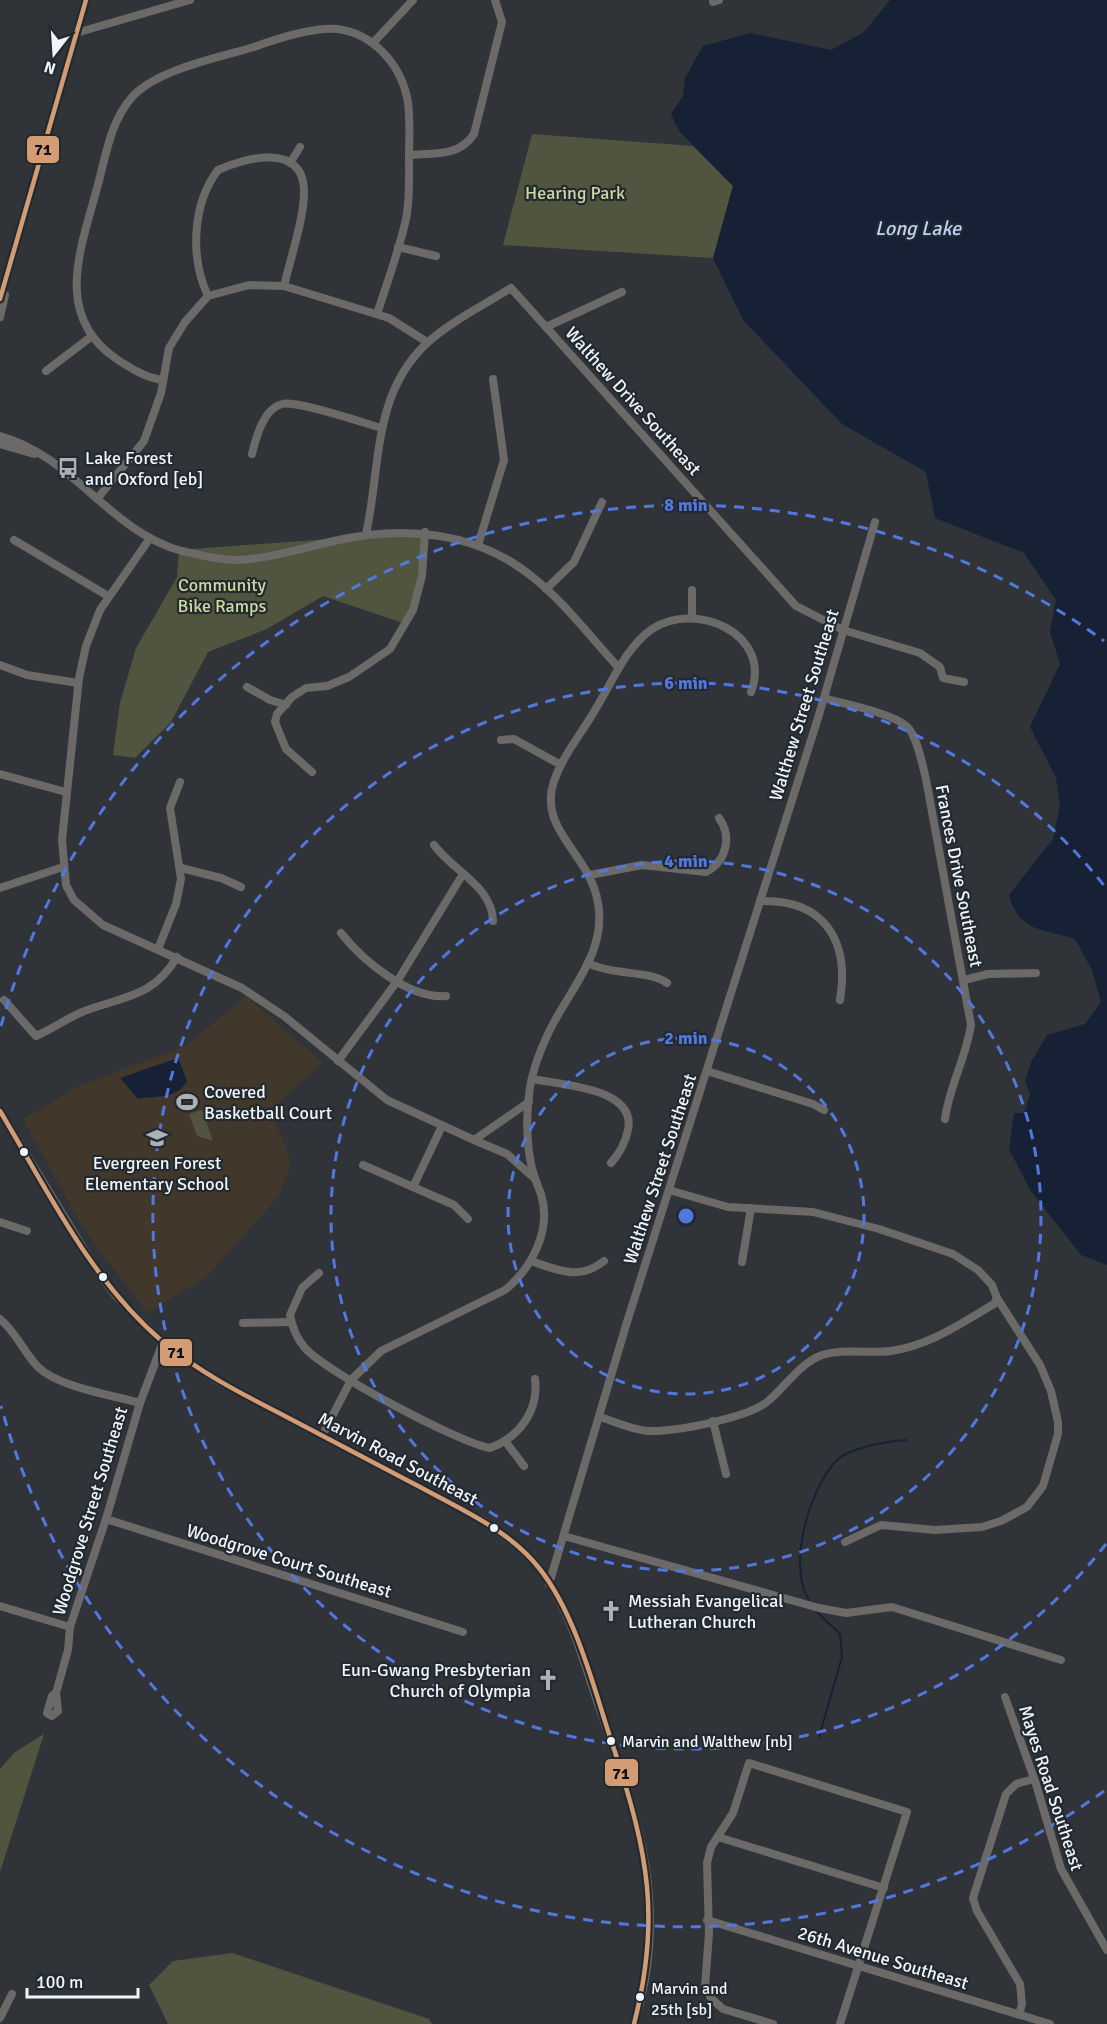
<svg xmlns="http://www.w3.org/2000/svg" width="1107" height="2024" font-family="Signika,sans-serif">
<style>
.education{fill:#42372b}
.green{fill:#515540}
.water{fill:#162136}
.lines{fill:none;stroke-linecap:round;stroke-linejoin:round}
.stream{stroke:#162136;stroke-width:2}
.minor{stroke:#6c6a68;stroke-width:8}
.bus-1-casing{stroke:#222a30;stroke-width:9}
.bus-1{stroke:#d39c74;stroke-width:4.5}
.ring{fill:none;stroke:#5278e0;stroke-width:3;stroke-dasharray:10 8}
.bus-dot{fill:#eff5f9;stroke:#222a30;stroke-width:2}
.labels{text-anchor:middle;stroke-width:4.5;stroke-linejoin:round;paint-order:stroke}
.bus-label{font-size:16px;fill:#eff5f9;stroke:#222a30;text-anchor:start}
.park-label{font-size:18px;fill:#cfd89e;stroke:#222a30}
.street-label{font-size:18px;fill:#eff5f9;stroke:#222a30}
.poi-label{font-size:18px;fill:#eff5f9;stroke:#222a30;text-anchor:start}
.water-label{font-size:20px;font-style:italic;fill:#bcd3fc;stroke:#222a30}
.centre{fill:#5278e0;stroke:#222a30;stroke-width:3}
.ring-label{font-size:18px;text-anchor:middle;font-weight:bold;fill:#5278e0;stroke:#222a30;stroke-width:4.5;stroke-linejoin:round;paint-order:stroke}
.line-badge{stroke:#222a30;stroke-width:2}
.pale-badge-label{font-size:16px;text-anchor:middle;font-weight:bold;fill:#111}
</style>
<rect width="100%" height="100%" fill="#303438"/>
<polygon class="education" points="246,996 322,1062 271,1111 289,1156 290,1168 278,1197 207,1276 148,1313 101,1253 76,1215 23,1119 80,1086 187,1045"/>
<g class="green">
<polygon points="532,134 693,146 733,186 713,258 503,245"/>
<polygon points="425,532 413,610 406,624 323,596 267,629 208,652 171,722 135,758 113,755 120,703 136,648 177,577 179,550"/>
<polygon points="202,1110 213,1141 197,1136 189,1114"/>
<polygon points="44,1734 0,1872 0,1769 14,1753"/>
<polygon points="232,1953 429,2019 432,2024 168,2024 149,1985 173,1961"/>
</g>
<g class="water">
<path d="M890,0H1107V1265L1081,1255L1030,1190L1009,1149L1014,1113H1024L1030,1094L1025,1081L1031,1062L1047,1035L1085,1024L1101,1002L1092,970L1075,939C1044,929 1018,932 1009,895L1053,839L1060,805L1056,778L1030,727L1060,664L1050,632L1056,600L1024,553L935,518L926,472L842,424L743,320L713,258L733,186L679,131L671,114L683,96L685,78L703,46L750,33L831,50L864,32Z"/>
<path d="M178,1058L187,1081C176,1100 157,1095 138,1099L120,1078Z"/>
</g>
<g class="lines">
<g class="stream">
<path d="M809,1600C787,1566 809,1490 836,1461C848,1448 888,1441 906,1440"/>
<polyline points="815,1610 840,1634 842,1657 819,1737"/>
</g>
<g class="minor">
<polyline points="713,2 719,0"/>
<polyline points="76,33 190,0"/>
<polyline points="373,43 413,0"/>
<path d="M409,155C434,153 459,157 474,134L502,22L495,0"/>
<polyline points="290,163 300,147"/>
<polyline points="398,247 436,256"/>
<path d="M208,296C190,258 192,204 218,170C246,157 303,143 304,190C305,216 290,260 284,286"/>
<polyline points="0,299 86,0"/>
<polyline points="0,317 5,295"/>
<polyline points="546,327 622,292"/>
<polyline points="46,371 92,336"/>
<path d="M163,380C146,378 132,369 118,360C52,316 81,249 97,188C106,156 110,121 133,96C159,69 218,58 254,47C276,39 300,31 324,29C365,26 398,58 407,97C411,116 409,137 409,156C409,176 410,199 406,219C399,251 387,283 377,314"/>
<path d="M0,436C72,455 110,532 182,551C199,555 218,560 236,560C268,559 303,548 334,541C404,525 478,531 535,579C566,604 592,639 619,668"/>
<polyline points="0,444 34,454"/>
<path d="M252,454C256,438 263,409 282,404C297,400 363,423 382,428"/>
<polyline points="97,499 144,441 161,393 169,348 185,322 208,296 249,285 284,286 389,318 427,342"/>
<path d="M366,534C381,467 372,395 426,344C448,323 484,305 511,288L796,606L843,630L920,653L940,667L943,678L964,682"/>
<polyline points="150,538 100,610 86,646 79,678 62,840 66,885 74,900 103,925 242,988 284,1016 387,1100 474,1140 529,1102"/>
<polyline points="14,540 108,596"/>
<polyline points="478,545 504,460 493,379"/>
<polyline points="546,589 574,562 602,502"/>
<polyline points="692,618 692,590"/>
<polyline points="0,665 27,675 78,683"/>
<polyline points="247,687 270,700 286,705"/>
<path d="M824,698C843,704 900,714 910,730C919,744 922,764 926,779L971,1025C966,1058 949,1087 945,1119"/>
<polyline points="501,740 514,739 561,765"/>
<polyline points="312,772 286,749 275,722 277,714 292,697 306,688 327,686 349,677 390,649 413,610 422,576 425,532"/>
<polyline points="0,774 66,792"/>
<path d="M434,845C454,872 492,886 493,921"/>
<polyline points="181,868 221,878 241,887"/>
<path d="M590,875L642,865L706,872C727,861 732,836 719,818"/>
<polyline points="0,888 63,867"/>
<path d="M760,901C823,899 850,939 840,1000"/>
<path d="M341,933C363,961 409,999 446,996"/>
<polyline points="158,949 176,904 181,879 170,808 180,782"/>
<path d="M588,963C614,976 650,970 667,983"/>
<polyline points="964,980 988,974 1036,973"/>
<path d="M4,1000L36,1036C52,1029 66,1019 82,1012C123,996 153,998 177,957"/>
<polyline points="338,1061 398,980 463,874"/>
<polyline points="707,1071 813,1104 824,1110"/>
<path d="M533,1079C562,1085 637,1088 628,1130C625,1144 620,1153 611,1163"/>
<path d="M0,1111L96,1269L116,1296L163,1342L216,1380L484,1521C506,1537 530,1553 545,1576C570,1613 583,1659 597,1701C636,1813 672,1905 634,2024"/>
<polyline points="474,1140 507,1154 533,1177"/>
<polyline points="363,1165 454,1205 468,1219"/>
<polyline points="413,1187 442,1126"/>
<polyline points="669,1190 728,1207 813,1212 879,1229 953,1254 978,1270 992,1285 997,1298 1040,1365 1051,1391 1058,1422 1058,1434 1043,1486 1027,1507 1001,1521 982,1527 935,1530 881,1525 845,1542"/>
<polyline points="0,1222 27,1231"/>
<path d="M531,1261C557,1270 579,1281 604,1261"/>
<polyline points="742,1262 751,1208"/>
<path d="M319,1273L302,1288L290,1315C292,1326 297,1339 305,1348C326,1372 459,1443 490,1448C520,1437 539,1410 535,1379"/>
<path d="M0,1319C16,1332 23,1351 38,1367C58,1387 112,1395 140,1403"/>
<polyline points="243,1323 291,1322"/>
<path d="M600,1417C616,1422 632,1430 648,1431C675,1432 747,1418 767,1402C785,1387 800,1363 822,1355C844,1348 868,1354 891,1351C930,1345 960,1324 994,1304L997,1298"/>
<polyline points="713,1421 726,1474"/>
<path d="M322,1436L351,1380L381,1351L505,1290C532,1268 552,1230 541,1194C537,1184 533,1174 531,1164C526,1138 526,1113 530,1087C534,1064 546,1035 558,1015C578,980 606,946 598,903C590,853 537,830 554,781C563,755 582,733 595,710C612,683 625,648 652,629C696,600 773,634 751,692"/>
<polyline points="505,1441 524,1466"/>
<polyline points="106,1519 463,1632"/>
<polyline points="564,1536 819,1608 846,1613 892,1607 1061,1660"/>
<polyline points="549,1584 627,1322 818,718 875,522"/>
<polyline points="0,1606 70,1627"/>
<polyline points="56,1693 68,1650 70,1627 106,1519 140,1403 163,1342"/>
<polygon points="56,1693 58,1711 52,1716 47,1713 52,1696"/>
<polyline points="1005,1697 1036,1784 1061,1869 1107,1950"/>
<polyline points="718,1837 884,1888"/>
<polyline points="707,1920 1050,2024"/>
<polyline points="1019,2015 1022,2004 1020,1984 977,1911 973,1898 1006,1794 1016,1784 1034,1779"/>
<polyline points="0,2018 12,1994"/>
<polyline points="773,2024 723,2009 711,1998 705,1987 709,1933 707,1863 711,1847 733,1813 749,1763 907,1812 840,2024"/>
</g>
<defs>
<g id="bus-1">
<polyline points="0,299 86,0"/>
<path d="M0,1111C48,1191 91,1281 163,1342C199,1372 240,1393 281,1414C328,1439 374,1463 420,1487C462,1510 509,1530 539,1568C578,1617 595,1694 615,1752C648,1854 661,1919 634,2024"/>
</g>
</defs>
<use href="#bus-1" class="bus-1-casing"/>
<use href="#bus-1" class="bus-1"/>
</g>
<g class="ring">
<circle cx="686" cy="1216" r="178"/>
<circle cx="686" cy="1216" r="355"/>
<path d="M1106 1544A533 533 0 1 1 1106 888"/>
<path d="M1104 1791A711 711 0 0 1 1 1406M1 1026A711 711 0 0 1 1104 641"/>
</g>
<defs>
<symbol id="bus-bare" viewBox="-9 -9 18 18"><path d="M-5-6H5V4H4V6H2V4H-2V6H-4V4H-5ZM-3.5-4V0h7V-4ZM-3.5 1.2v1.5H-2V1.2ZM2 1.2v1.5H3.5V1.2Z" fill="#acb1b5" stroke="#222a30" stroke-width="2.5" paint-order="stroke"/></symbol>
<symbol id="stadium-bare" viewBox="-9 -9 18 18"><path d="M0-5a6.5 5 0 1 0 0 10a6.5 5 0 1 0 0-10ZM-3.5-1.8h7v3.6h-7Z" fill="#acb1b5" stroke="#222a30" stroke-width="2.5" paint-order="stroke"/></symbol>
<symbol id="school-bare" viewBox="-9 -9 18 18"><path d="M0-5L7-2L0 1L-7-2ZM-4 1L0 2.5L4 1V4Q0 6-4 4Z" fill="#acb1b5" stroke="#222a30" stroke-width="2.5" paint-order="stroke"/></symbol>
<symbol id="church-bare" viewBox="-9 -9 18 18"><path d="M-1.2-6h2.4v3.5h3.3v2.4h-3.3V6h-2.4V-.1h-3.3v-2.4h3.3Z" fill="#acb1b5" stroke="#222a30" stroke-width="2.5" paint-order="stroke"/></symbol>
</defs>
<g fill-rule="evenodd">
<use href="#bus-bare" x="53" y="453" width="30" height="30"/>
<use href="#stadium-bare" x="172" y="1087" width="30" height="30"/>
<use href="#school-bare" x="142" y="1123" width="30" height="30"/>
<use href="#church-bare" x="596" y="1596" width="30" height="30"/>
<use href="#church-bare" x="533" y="1665" width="30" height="30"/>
</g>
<g class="bus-dot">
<circle cx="24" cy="1152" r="5"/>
<circle cx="103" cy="1277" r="5"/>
<circle cx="494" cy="1528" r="5"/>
<circle cx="611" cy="1741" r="5"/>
<circle cx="640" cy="1997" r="5"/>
</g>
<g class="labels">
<g class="bus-label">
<text x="622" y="1747">Marvin and Walthew [nb]</text>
<text x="651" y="1994">Marvin and<tspan x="651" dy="21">25th [sb]</tspan></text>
</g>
<g class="park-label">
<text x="575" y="199">Hearing Park</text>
<text x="222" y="591">Community<tspan x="222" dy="21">Bike Ramps</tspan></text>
</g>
<g class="street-label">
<text transform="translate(633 401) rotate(48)" y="6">Walthew Drive Southeast</text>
<text transform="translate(804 705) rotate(-73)" y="6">Walthew Street Southeast</text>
<text transform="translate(959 876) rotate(79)" y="6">Frances Drive Southeast</text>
<text transform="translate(660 1169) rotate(-72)" y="6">Walthew Street Southeast</text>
<text transform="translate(398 1459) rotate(28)" y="6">Marvin Road Southeast</text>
<text transform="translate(90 1511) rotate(-73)" y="6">Woodgrove Street Southeast</text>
<text transform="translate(289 1561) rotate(17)" y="6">Woodgrove Court Southeast</text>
<text transform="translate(1051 1788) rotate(72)" y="6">Mayes Road Southeast</text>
<text transform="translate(883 1958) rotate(17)" y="6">26th Avenue Southeast</text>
</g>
<g class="poi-label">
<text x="85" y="464">Lake Forest<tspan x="85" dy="21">and Oxford [eb]</tspan></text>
<text x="204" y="1098">Covered<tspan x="204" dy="21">Basketball Court</tspan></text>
<text x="157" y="1169" text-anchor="middle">Evergreen Forest<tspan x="157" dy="21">Elementary School</tspan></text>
<text x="628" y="1607">Messiah Evangelical<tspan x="628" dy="21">Lutheran Church</tspan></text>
<text x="531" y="1676" text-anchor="end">Eun-Gwang Presbyterian<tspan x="531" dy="21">Church of Olympia</tspan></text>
</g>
<g class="water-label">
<text x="918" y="235">Long Lake</text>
</g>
</g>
<circle cx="686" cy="1216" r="9" class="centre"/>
<g class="ring-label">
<text x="686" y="511">8 min</text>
<text x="686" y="689">6 min</text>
<text x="686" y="867">4 min</text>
<text x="686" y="1044">2 min</text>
</g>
<g class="line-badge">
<rect x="26" y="135" width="34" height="29" rx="6" fill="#d39c74"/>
<rect x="159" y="1338" width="34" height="29" rx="6" fill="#d39c74"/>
<rect x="604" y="1758" width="35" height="29" rx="6" fill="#d39c74"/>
</g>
<g class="pale-badge-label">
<text x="43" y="155">71</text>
<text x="176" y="1358">71</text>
<text x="621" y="1779">71</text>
</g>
<g transform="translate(54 54) rotate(197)" stroke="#222a30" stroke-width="4.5" paint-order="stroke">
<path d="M0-4.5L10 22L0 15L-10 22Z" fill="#eff5f9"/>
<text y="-9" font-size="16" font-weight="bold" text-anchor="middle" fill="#eff5f9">N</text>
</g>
<path d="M27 1988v9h111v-9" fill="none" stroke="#eff5f9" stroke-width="3"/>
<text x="36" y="1988" font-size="18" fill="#eff5f9" stroke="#222a30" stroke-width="4.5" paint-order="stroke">100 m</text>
</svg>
